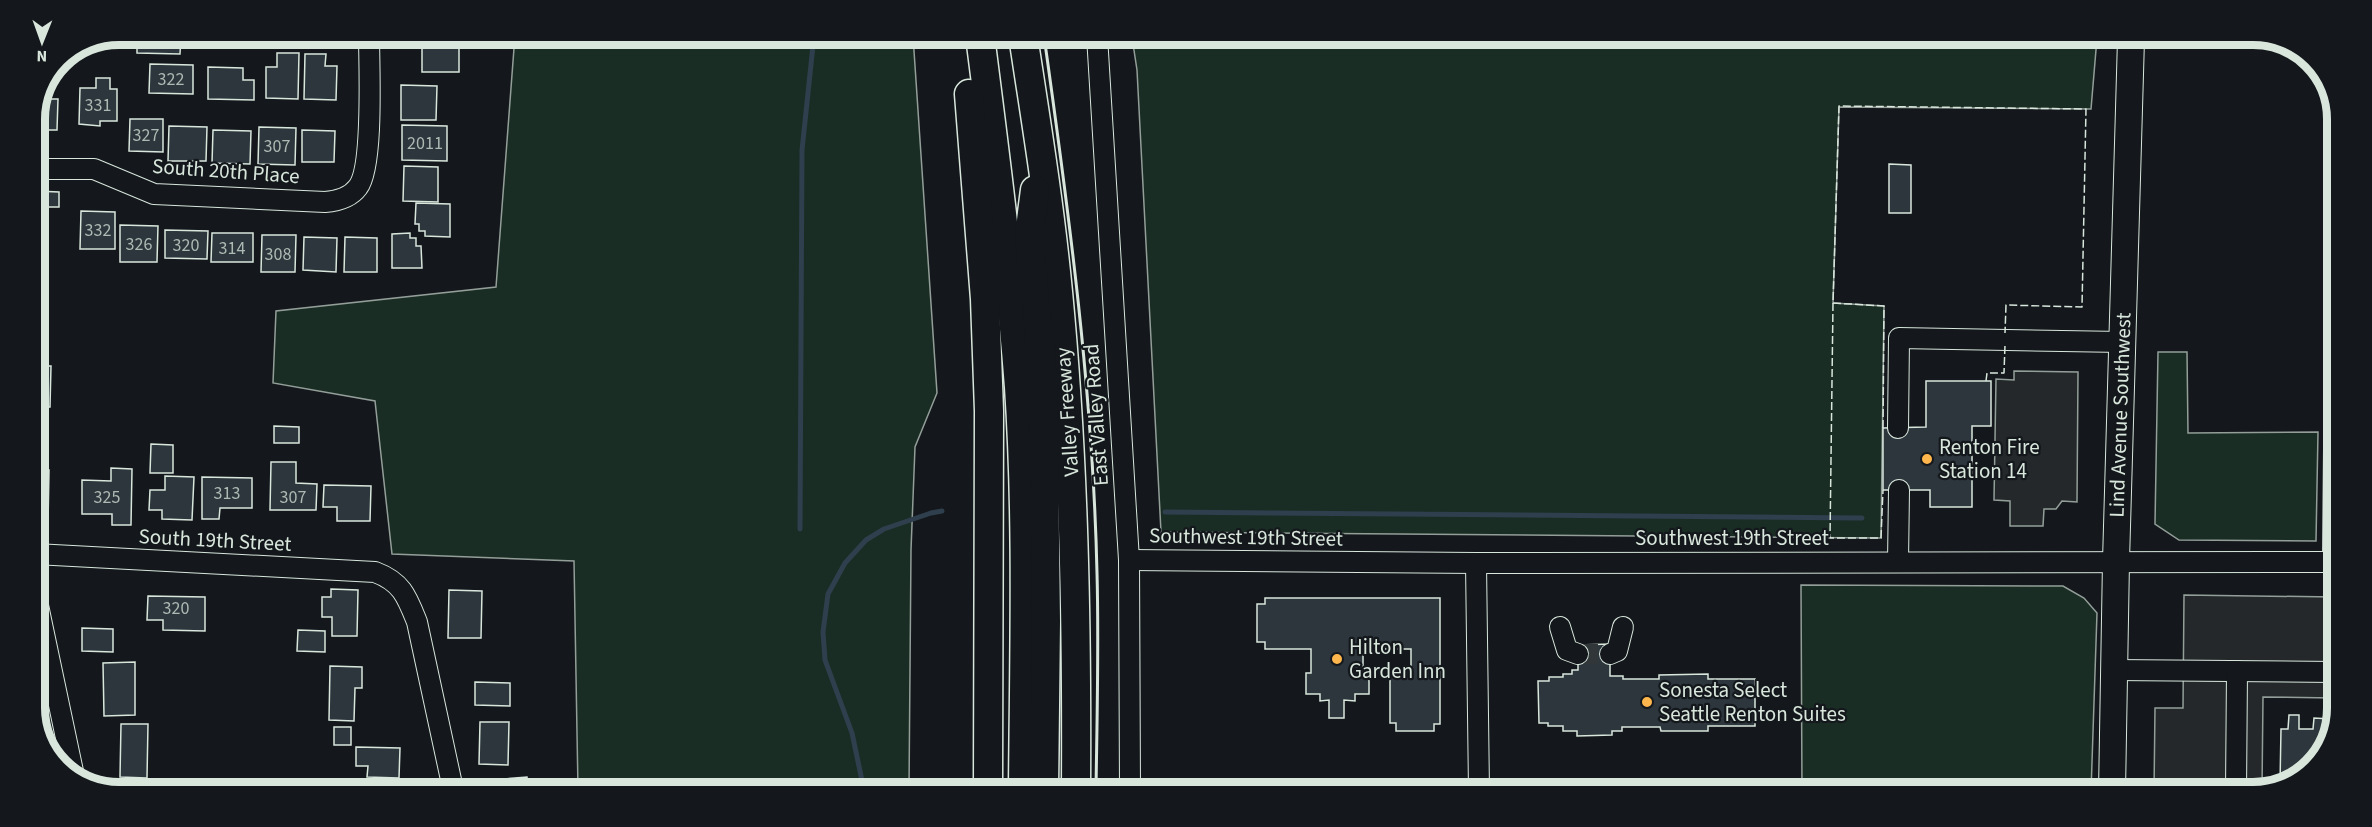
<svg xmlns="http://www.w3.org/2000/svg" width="2372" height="827" font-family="'Source Sans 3',sans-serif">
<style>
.green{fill:#1a2d24;stroke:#939e99;stroke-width:1.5}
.parking{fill:#24282b;stroke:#939e99;stroke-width:1.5}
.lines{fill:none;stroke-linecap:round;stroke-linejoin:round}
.stream{stroke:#2f3f4d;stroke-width:5}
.building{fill:#2c363c;stroke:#d8e6dc;stroke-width:1.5}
.minor-tunnel{stroke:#313739;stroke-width:20;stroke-dasharray:20 10;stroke-linecap:butt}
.minor-casing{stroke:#d8e6dc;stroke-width:22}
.major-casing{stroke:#d8e6dc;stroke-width:28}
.highway-casing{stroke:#d8e6dc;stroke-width:31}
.minor{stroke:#14181c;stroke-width:20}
.major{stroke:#14181c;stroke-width:26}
.highway{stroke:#14181c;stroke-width:28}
.fence{stroke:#d8e6dc;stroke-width:1.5;stroke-dasharray:8 3;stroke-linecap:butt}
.wall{stroke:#d8e6dc;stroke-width:3}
.poi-dot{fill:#ffb74d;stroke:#14181c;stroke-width:2}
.labels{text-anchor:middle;stroke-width:4.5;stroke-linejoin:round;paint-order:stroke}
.number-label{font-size:18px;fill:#adbab4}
.street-label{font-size:21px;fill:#d8e6dc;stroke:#14181c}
.poi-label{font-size:21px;fill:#d8e6dc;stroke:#14181c;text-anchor:start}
.rim{fill:none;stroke:#d8e6dc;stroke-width:8}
</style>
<rect width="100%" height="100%" fill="#14181c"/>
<g class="green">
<polygon points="515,35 913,36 937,393 915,447 911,550 909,790 578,789 574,561 392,554 375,401 273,383 276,311 496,287"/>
<polygon points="1132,37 2097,38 2091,109 1839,107 1833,303 1884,306 1881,538 1161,532 1137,70"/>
<polygon points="2158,352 2187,352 2188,433 2318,432 2316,541 2179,540 2155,524"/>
<polygon points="1801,585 2063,586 2084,598 2097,613 2091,792 1802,792"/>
</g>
<g class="parking">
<polygon points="2014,371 2078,372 2077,502 2062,501 2056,509 2044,509 2043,526 2010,526 2010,501 1994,500 1996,379 2014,380"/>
<polygon points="2184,595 2334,597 2333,698 2263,697 2262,790 2254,792 2154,792 2155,708 2183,708"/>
</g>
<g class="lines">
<g class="stream">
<polyline points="1165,512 1862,518"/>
<polyline points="800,529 802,150 814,36"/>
<polyline points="864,790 852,733 825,660 823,632 828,594 845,563 866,540 884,529 931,513 942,511"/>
</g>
</g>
<g class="building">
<polygon points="137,35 181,35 180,54 137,53"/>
<polygon points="422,36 459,37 459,72 422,72"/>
<polygon points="277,53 299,53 298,99 266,98 266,67 277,67"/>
<polygon points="305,54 326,54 325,66 337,66 336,100 304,99"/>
<polygon points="150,64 193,65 193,94 149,93"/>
<polygon points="208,67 243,68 243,80 254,80 254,100 208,99"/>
<polygon points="96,78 110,78 110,89 117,89 117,121 100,121 100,126 79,124 80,88 96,88"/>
<polygon points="401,85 437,86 436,120 401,120"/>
<polygon points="41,99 58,99 57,130 35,130 35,114"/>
<polygon points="130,119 163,119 163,152 129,151"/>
<polygon points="402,125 447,126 447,161 402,160"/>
<polygon points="169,126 207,127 206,161 168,161"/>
<polygon points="259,127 296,128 295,165 258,164"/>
<polygon points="213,130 251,131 250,164 212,163"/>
<polygon points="302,130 335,131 334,162 302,162"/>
<polygon points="1889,164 1911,165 1911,213 1889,213"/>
<polygon points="404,166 438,167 438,202 403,201"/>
<polygon points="35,191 59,192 59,207 39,207 39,214 35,214"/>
<polygon points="416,203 450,204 450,237 425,236 425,231 419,231 419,224 415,224"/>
<polygon points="81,211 115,212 115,249 80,249"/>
<polygon points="120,225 158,226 157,262 120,262"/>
<polygon points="165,230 208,231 207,259 165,258"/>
<polygon points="212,233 253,233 253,262 211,262"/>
<polygon points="410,233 410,238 416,238 416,246 421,246 422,268 392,268 392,234"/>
<polygon points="262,235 296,235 295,272 261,272"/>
<polygon points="304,237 337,238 336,272 303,270"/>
<polygon points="345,237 377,238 377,272 344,272"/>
<polygon points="35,366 51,366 50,407 35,407"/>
<polygon points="1926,381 1991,381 1991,426 1972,426 1972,507 1930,507 1930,490 1883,490 1883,428 1926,427"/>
<polygon points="274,426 299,427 299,443 274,443"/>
<polygon points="35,432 47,432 46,458 35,458"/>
<polygon points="151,444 173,445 173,473 150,473"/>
<polygon points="271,462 296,462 296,483 317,484 316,510 270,510"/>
<polygon points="111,468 132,469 131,525 112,525 112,514 82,514 82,480 111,481"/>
<polygon points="35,470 49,470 48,524 35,524"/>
<polygon points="165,476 194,477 192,520 162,519 162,510 149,510 150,490 165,490"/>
<polygon points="202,477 252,478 252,508 220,508 219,519 202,519"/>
<polygon points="324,485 371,486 370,521 337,521 337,507 323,507"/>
<polygon points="331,589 358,590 357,636 332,636 332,617 322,617 322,597 331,597"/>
<polygon points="449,590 482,591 481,638 448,638"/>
<polygon points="148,596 205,597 205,631 163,630 163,620 147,620"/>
<polygon points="1265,598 1440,598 1440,724 1434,724 1434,731 1396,731 1396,723 1390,723 1390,669 1411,669 1411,649 1363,649 1363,673 1369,672 1369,694 1355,694 1355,701 1344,700 1344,718 1329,718 1329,700 1320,701 1320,694 1306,694 1306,673 1311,673 1311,649 1265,649 1265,642 1257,642 1257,604 1265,604"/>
<polygon points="82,628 113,629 113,652 82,651"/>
<polygon points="298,630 325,631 325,652 297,651"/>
<polygon points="1610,644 1610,676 1623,676 1623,679 1659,679 1659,675 1708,674 1708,679 1755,679 1755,726 1708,726 1708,731 1661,731 1660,727 1622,727 1622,731 1612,731 1612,735 1577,736 1577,731 1563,731 1563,726 1548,726 1548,723 1539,723 1538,681 1549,681 1549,677 1563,677 1563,674 1572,674 1572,670 1578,670 1578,645"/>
<polygon points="135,662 135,715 104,716 103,663"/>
<polygon points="330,666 362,667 362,688 355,688 354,721 329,720"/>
<polygon points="475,682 510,683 510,706 475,705"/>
<polygon points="2289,715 2299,715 2299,729 2313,729 2314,718 2331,719 2331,730 2333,730 2333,735 2304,775 2280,784 2281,729 2288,729"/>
<polygon points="480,722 509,722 508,765 479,764"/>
<polygon points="121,724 148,724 147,778 120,777"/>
<rect x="334" y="727" width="17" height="18"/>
<polygon points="356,747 400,748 399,778 367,777 368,766 356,766"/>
<polygon points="527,777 528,789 490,789 490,780"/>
<polygon points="134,783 164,784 164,788 134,788"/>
</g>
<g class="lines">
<polyline class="minor-tunnel" points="1578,654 1610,654"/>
<defs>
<g id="minor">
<polyline points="1097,36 1129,560 1130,790"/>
<path d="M35,169H94L154,194L325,202C337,201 350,198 358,187C374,166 369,65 369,35"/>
<polyline points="1898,428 1899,338 2122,342"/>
<path d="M35,554L375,572C402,582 407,597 417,622L453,789"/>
<polyline points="1129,560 1476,563 2334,562"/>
<polyline points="1898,562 1899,490"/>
<polyline points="2333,562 2337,111"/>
<polyline points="1476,563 1479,791"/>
<polyline points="35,591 74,776"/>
<polyline points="1560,627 1567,650 1578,654"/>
<polyline points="1610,654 1617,651 1623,627"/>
<polyline points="2114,670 2334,672"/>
<polyline points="2236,792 2237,671"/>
</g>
<polyline id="major" points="2112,792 2116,561 2131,39"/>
<g id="highway">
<path d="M980,36C995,153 1010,270 1019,387C1028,521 1024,656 1023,790"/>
<path d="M1023,36C1036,121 1050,207 1058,292C1074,458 1077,624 1076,790"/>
<polyline points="969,94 985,299 989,411 988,790"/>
<polyline points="1035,190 1029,236 1043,379 1046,621 1044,790"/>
</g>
</defs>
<use href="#minor" class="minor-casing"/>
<use href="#major" class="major-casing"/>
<use href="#highway" class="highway-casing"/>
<use href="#minor" class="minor"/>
<use href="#major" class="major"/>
<use href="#highway" class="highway"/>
<g class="fence">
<polyline points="1833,303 1830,538 1881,538 1883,490"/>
<polyline points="1986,381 1987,373 2004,373 2005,345"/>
<polyline points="1883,428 1884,306 1833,303 1839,106 2086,109 2082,307 2006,305 2005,333"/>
</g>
<path class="wall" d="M1044,36C1069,214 1093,393 1097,573C1099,645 1097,718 1096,790"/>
</g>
<g class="poi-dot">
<circle cx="1927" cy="459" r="6"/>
<circle cx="1337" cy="659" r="6"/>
<circle cx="1647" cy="702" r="6"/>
</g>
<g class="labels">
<g class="number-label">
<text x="171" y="85">322</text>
<text x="98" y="111">331</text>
<text x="146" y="141">327</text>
<text x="425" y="149">2011</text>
<text x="277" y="152">307</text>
<text x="98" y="236">332</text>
<text x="139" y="250">326</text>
<text x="186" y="251">320</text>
<text x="232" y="254">314</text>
<text x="278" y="260">308</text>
<text x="227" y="499">313</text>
<text x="107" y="503">325</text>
<text x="293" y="503">307</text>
<text x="176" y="614">320</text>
</g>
<g class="street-label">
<text transform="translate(226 171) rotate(4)" y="7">South 20th Place</text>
<text transform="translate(1067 412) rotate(-94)" y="7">Valley Freeway</text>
<text transform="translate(1096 415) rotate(-94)" y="7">East Valley Road</text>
<text transform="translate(2120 415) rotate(-88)" y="7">Lind Avenue Southwest</text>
<text transform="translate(1246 537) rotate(1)" y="7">Southwest 19th Street</text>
<text x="1732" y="545">Southwest 19th Street</text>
<text transform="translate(215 540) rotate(3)" y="7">South 19th Street</text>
</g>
<g class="poi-label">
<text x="1939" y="454">Renton Fire<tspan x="1939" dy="24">Station 14</tspan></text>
<text x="1349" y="654">Hilton<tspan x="1349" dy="24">Garden Inn</tspan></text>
<text x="1659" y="697">Sonesta Select<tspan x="1659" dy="24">Seattle Renton Suites</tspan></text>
</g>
</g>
<path d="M0 0H2372V827H0ZM119 45H2253A74 74 0 0 1 2327 119V708A74 74 0 0 1 2253 782H119A74 74 0 0 1 45 708V119A74 74 0 0 1 119 45Z" fill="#14181c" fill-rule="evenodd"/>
<path class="rim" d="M119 45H2253A74 74 0 0 1 2327 119V708A74 74 0 0 1 2253 782H119A74 74 0 0 1 45 708V119A74 74 0 0 1 119 45Z"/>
<g transform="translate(42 42) rotate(181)" stroke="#14181c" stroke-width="4.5" paint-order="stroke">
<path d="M0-4.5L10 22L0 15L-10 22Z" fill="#d8e6dc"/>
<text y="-9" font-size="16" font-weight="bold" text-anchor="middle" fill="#d8e6dc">N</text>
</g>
</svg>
